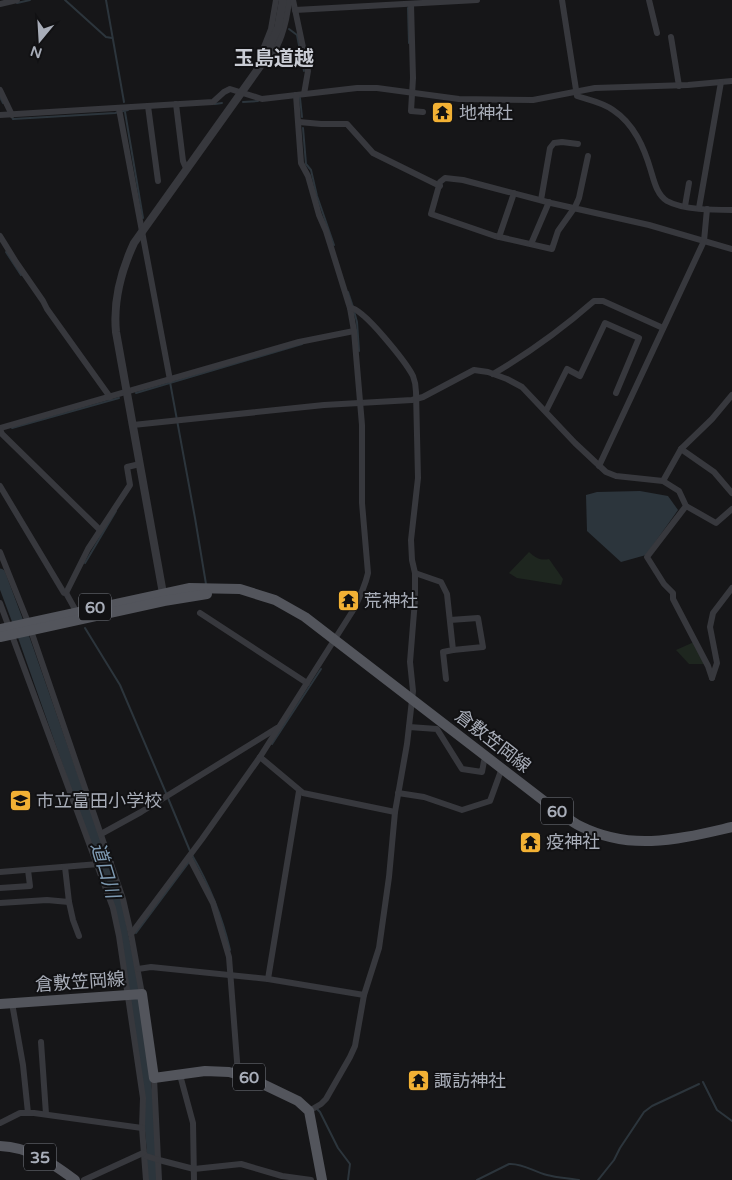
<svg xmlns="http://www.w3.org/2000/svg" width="732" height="1180" font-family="'Varela Round','Noto Sans JP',sans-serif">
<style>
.green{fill:#1e261f}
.water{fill:#2c353c}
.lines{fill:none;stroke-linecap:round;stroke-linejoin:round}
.stream{stroke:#2c353c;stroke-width:2}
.river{stroke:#2c353c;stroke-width:11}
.minor{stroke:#37383d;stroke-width:6}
.tertiary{stroke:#37383d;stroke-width:8}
.primary{stroke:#53555c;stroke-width:10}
.labels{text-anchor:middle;stroke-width:4;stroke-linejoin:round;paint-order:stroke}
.shield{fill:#111113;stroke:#7b7e86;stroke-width:1}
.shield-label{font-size:16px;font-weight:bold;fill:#a8adb8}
.poi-label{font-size:18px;fill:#a8adb8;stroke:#111113;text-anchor:start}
.street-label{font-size:18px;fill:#a8adb8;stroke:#111113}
.water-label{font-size:19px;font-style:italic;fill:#7f9bb3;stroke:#111113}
.quarter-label{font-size:20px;font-weight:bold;fill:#c9ccd4;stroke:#111113}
</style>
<rect width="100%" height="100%" fill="#161618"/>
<g class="green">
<path d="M529,552C536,558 540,561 549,559L563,579L561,585L517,578L509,573Z"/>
<polygon points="694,642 705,664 689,664 676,650"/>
</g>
<polygon class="water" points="640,491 668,496 678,510 646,555 621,562 587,531 586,495 597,492"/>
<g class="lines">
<g class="stream">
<polyline points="65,0 106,37 112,38"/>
<polyline points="106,0 124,102"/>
<polyline points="17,3 30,0"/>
<polyline points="408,8 409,43"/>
<polyline points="289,29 297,35 304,71"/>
<polyline points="0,97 3,103"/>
<polyline points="300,98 302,117"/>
<polyline points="243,102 258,101"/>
<polyline points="215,104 222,103"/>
<polyline points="125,112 143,218"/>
<polyline points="12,117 13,119 115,113 128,110"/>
<polyline points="303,128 306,164 311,170 317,196 334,245"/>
<polyline points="6,252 21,275"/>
<polyline points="348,292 353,307"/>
<polyline points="354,311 357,322 359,351"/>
<polyline points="170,382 195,518 206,584"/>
<polyline points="136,393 302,344"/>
<polyline points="12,428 119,398"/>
<polyline points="85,563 116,511"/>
<polyline points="85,628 120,685 166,793"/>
<polyline points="272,744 321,669"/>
<polyline points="168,798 190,851"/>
<path d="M192,855C210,886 222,916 230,950"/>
<polyline points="136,933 189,862"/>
<polyline points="703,1082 717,1110 732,1121"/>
<polyline points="317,1109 320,1112 338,1148 350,1164 348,1180"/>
<path d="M477,1180L509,1164C523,1163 534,1172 547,1175C558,1178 569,1178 579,1180"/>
<polyline points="598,1180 614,1160 620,1148 644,1112 652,1106 699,1084"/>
</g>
<polyline class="river" points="0,574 24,638 97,846 112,880 133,986 147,1094 152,1147 151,1180"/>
<g class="minor">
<path d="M276,0L271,29L260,57L261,65C280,53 287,21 289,0"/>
<polyline points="293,0 308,71 304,94"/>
<path d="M562,0L577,96C589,100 602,102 613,110C634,124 644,147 651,171C654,181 657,195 667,201C683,210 714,210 732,210"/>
<polyline points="649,0 657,33"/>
<polyline points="0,4 17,0"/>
<polyline points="411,4 413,78 411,111 423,112"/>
<polyline points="295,10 477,0"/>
<polyline points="671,37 679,86"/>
<polyline points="0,90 12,115"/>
<polyline points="176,104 183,161 186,168"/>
<polyline points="148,106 158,181"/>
<polyline points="119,109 170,380"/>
<polyline points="0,115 213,102 224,92 230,89 262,99 357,88 377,88 459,99 533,100 595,88 688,85 732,81"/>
<polyline points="299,122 321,124 347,124 373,153 440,186"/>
<polyline points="588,156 579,198 575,207 558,231 552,249 495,236 431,214 440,182 445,178 463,180 551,203 649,225 732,249"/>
<polyline points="541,200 550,148 554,143 562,142 578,144"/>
<polyline points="685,206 689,183"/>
<polyline points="699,208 721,82"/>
<polyline points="0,236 16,262 43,301 47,309 110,397"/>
<polyline points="499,237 514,193"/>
<polyline points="531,244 549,202"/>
<path d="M493,374C529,353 562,329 594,301H603L663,328"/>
<polyline points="546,411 567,369 580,376 605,323 639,338 616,393"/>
<polyline points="133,425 324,405 412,400 423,397 474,370 488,372 507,379 522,387 575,443 606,472 616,476 663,481 679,491 686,506 647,557 664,584 673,593 673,599 708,666 712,678"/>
<polyline points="0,428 299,342 354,331"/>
<polyline points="0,429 2,434 100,530"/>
<polyline points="681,449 714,472 732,493"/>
<polyline points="599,466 704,241 707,209"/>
<polyline points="663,481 681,449 712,419 732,395"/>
<polyline points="0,486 64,593 66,593 76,611"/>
<polyline points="686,506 716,523 732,509"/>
<polyline points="0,552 28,622 123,899 131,934 142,994"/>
<polyline points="415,573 441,582 447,594 453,650 443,652 446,679"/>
<polyline points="66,593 88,549 130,485 127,467 140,464"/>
<polyline points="0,603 113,908 119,936 143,1098 142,1128 146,1180"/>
<polyline points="200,613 307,683"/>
<polyline points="450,620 478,618 483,647 453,650"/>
<polyline points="712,678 717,663 710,627 713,613 732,588"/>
<polyline points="409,727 437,729 462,769 482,772 484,761"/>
<polyline points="260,757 303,793 395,812"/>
<polyline points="398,793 424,797 462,810 490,801 502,768"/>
<polyline points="101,834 141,812 277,728"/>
<polyline points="189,857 213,903 229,957 238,1074"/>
<polyline points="0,872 111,863"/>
<polyline points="0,888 30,886 28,870"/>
<polyline points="69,902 73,920 79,936"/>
<polyline points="0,903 47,900 69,902 65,867"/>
<path d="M131,934L202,839L260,757L352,612C359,599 365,587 368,573L362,503V425L354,331L350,308L326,231L319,215L308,176L301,163L296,95"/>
<polyline points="138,969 151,967 268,979 364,995"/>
<polyline points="268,979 299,791"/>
<polyline points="12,1003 23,1065 28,1113"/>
<polyline points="41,1042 46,1114"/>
<polyline points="180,1075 193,1123 194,1180"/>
<polyline points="154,1078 159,1180"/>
<path d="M309,1111L321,1104L326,1099L350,1057L355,1046L364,995L379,948L389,877L395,812L407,744L413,691L410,662L415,600V573L412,560L411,540L418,478L416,392C416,387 415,381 413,376C407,364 362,306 350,308"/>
<polyline points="0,1123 20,1113 34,1113 142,1128"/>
<polyline points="143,1153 146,1156 159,1160 194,1169 241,1164 282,1176 311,1180"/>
<polyline points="84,1180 143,1153"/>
</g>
<path class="tertiary" d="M164,599L116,332C113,301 121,271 134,243L261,65L278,28L283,0"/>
<g class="primary">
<path d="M0,629L190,588L240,589L275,600L305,617L557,811C565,816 572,822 580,826C632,852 679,839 732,827"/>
<polyline points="0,637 164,601 207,594"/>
<polyline points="0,1004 142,994 154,1078 205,1071 229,1072 250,1078 298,1101 309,1111 322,1180"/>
<path d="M0,1146C30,1147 52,1163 75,1180"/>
</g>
</g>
<defs>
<symbol id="temple-square" viewBox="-11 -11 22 22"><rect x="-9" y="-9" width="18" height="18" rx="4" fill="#f2b134" stroke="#111113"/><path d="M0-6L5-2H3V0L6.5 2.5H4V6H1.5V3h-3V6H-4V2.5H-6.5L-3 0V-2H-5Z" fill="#111"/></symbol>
<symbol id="school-square" viewBox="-11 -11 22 22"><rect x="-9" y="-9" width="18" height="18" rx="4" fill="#f2b134" stroke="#111113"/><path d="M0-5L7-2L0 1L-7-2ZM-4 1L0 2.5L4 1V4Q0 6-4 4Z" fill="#111"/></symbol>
</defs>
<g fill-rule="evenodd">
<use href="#temple-square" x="430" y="100" width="25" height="25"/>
<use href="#temple-square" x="336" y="588" width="25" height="25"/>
<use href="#school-square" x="8" y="788" width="25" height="25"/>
<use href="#temple-square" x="518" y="830" width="25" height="25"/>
<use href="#temple-square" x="406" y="1068" width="25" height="25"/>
</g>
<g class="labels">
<g class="shield">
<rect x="79" y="593.5" width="32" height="27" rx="4"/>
<rect x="541" y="797.5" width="32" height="27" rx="4"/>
<rect x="233" y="1063.5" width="32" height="27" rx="4"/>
<rect x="24" y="1143.5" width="32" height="27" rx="4"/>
</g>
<g class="shield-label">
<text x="95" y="613">60</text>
<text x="557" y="817">60</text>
<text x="249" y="1083">60</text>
<text x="40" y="1163">35</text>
</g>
<g class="poi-label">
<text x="459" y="119">地神社</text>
<text x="364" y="607">荒神社</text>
<text x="36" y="807">市立富田小学校</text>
<text x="546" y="848">疫神社</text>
<text x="434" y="1087">諏訪神社</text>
</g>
<g class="street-label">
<text transform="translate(493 741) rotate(38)" y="6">倉敷笠岡線</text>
<text transform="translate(80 982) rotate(-4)" y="6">倉敷笠岡線</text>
</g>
<g class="water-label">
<text transform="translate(106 870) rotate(73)" y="7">道口川</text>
</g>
<g class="quarter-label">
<text x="274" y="65">玉島道越</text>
</g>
</g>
<g transform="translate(40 40) rotate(198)" stroke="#111113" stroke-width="4" paint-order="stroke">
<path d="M0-4L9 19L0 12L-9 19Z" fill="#a8adb8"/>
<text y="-8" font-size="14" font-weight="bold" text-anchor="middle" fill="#a8adb8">N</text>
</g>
</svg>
